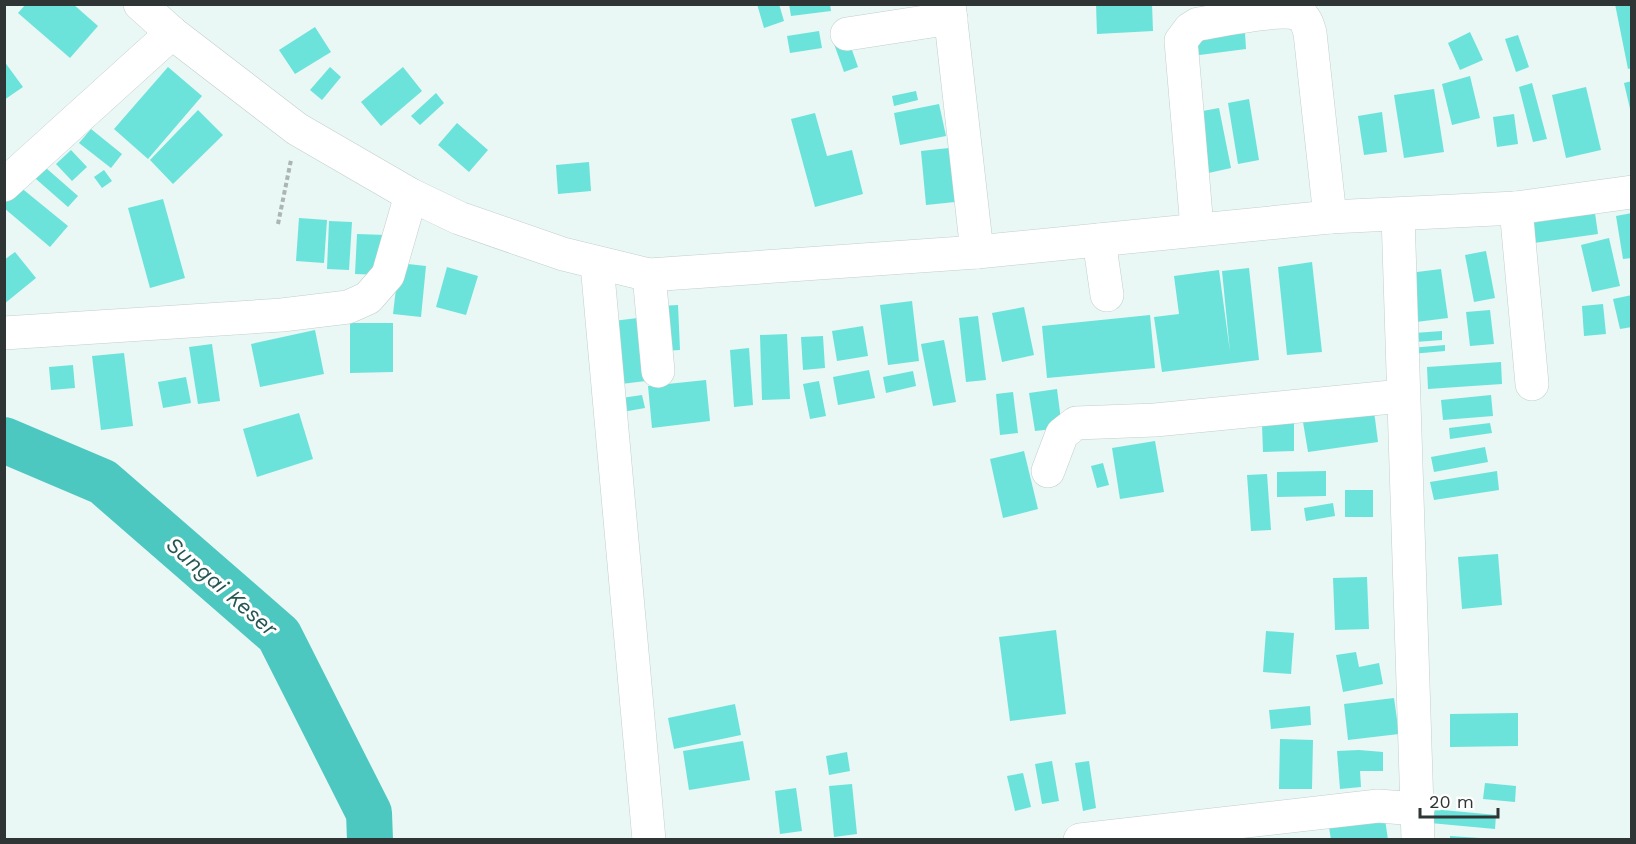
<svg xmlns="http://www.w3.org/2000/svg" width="1636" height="844" font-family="'Work Sans',sans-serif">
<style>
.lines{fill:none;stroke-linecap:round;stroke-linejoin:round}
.river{stroke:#4dc8c0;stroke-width:46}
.building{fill:#6be3da}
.minor-casing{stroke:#c1cfcd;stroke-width:34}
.highway-casing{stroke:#c1cfcd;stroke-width:34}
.path{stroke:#aab5b4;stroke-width:4;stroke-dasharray:4.5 3;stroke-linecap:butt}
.minor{stroke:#fff;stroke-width:33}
.highway{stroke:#fff;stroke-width:33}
.labels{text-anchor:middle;stroke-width:6;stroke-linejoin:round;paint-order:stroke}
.water-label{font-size:22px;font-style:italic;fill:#245754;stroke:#fff}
</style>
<rect width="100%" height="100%" fill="#e9f7f5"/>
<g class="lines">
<polyline class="river" points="4,440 103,482 279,635 369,813 370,840"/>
</g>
<g class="building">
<polygon points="26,4 73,4 98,26 70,58 18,13"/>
<polygon points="757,4 779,4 784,21 764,28"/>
<polygon points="789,4 830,4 831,11 791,16"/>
<polygon points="1096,4 1152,4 1153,31 1097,34"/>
<polygon points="1615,4 1632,4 1632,68 1628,69"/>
<polygon points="315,27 331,52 295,74 279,50"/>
<polygon points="819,31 822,48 790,53 787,36"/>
<polygon points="1470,32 1483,60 1460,70 1448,43"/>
<polygon points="1245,33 1246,49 1184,57 1182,41"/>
<polygon points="1518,35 1529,67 1516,72 1505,39"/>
<polygon points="847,36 858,67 844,72 833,41"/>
<polygon points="4,61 23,87 4,100"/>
<polygon points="168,67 202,96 148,159 114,129"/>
<polygon points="330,67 341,77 322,100 310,90"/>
<polygon points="403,67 422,91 381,126 361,102"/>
<polygon points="1470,76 1480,118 1452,125 1442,84"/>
<polygon points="1632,81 1632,113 1631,113 1624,83"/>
<polygon points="1532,83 1547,139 1533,142 1519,87"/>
<polygon points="1586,87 1601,150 1566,158 1552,95"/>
<polygon points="1434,89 1444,152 1404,158 1394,95"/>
<polygon points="916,91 918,100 894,106 892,96"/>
<polygon points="436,93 444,103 420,125 411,116"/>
<polygon points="1249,99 1259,160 1238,164 1228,103"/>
<polygon points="939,104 946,136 900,145 894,113"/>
<polygon points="1219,108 1231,168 1204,174 1192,113"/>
<polygon points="198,110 223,135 173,184 150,160"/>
<polygon points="1382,112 1387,152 1364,155 1358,116"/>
<polygon points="815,113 827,156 852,150 863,194 815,207 791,119"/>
<polygon points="1514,114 1518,144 1497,147 1493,117"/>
<polygon points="457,123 488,150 469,172 438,145"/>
<polygon points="91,129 122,154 111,168 79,143"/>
<polygon points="949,148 955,202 926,205 921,151"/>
<polygon points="71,150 87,167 72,181 56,164"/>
<polygon points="38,161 78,196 68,207 28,172"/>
<polygon points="589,162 591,191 558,194 556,165"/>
<polygon points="104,170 112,181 102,188 94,177"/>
<polygon points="14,182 68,226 50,247 4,208 4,193"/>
<polygon points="163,199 185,278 150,288 128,208"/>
<polygon points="1595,213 1598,234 1534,243 1531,223"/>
<polygon points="1632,213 1632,258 1623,259 1616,216"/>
<polygon points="299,218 327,220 324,263 296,261"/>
<polygon points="329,221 352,222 349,270 327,269"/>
<polygon points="357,234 386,235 384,275 355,274"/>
<polygon points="1609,238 1620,286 1592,292 1581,245"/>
<polygon points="1486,251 1495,298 1474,302 1465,255"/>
<polygon points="15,252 36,278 4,304 4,260"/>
<polygon points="1312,262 1322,352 1287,355 1278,267"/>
<polygon points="399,263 426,266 421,317 393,314"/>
<polygon points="447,267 478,276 466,315 436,307"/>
<polygon points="1249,268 1259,360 1162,372 1154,317 1179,314 1174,276 1219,270 1230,352 1222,271"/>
<polygon points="1441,269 1448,318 1416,322 1409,273"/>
<polygon points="1632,295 1632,327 1620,329 1613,299"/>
<polygon points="912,301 919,361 888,365 880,305"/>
<polygon points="1603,304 1606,334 1584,336 1582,306"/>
<polygon points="678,305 680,350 662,351 659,306"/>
<polygon points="1024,307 1034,355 1002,362 992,313"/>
<polygon points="1490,310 1494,344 1470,346 1466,312"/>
<polygon points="1150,315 1155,368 1047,378 1042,326"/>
<polygon points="978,316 986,380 966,382 959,318"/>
<polygon points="646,317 654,380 613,385 605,322"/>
<polygon points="350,323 393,323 393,372 350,373"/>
<polygon points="863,326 868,356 837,361 832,331"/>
<polygon points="315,330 324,374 260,387 251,344"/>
<polygon points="1442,331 1442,340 1415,342 1414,333"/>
<polygon points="787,334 790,399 762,400 760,335"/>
<polygon points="823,336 825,368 803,370 801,337"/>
<polygon points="944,340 956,402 933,406 921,344"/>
<polygon points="212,344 220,401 198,404 189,347"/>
<polygon points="1445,345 1445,351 1411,354 1410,348"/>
<polygon points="749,348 753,405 734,407 730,350"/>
<polygon points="124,353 133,426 101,430 92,356"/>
<polygon points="1501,362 1502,384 1428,389 1427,367"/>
<polygon points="73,365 75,388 51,390 49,367"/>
<polygon points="869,370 875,398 838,405 833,377"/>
<polygon points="913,371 916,386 886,393 883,377"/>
<polygon points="186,377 191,403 163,408 158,382"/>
<polygon points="706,380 710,421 652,428 648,386"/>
<polygon points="819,381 826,416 810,419 803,384"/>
<polygon points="1057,389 1062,428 1035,431 1029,393"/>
<polygon points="1013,392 1018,433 1000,435 996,394"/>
<polygon points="642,395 645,408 617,413 615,399"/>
<polygon points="1491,395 1493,416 1443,420 1441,400"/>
<polygon points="1374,411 1378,442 1308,452 1303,422"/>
<polygon points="299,413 313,459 257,477 243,429"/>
<polygon points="1294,423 1294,451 1263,452 1262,424"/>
<polygon points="1490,423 1492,433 1450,439 1449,428"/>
<polygon points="1155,441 1164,492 1120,499 1112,448"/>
<polygon points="1485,447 1488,462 1434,472 1431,457"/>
<polygon points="1024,451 1038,509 1003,518 990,459"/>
<polygon points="1103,463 1109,485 1097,488 1091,466"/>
<polygon points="1326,471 1326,496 1277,497 1277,472"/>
<polygon points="1497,471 1499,490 1434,500 1430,482"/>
<polygon points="1267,474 1271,530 1251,531 1247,475"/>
<rect x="1345" y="490" width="28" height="27"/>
<polygon points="1333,503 1335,516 1306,521 1304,508"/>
<polygon points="1498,554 1502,605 1462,609 1458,557"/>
<polygon points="1367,577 1369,629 1335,630 1333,578"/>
<polygon points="1056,630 1066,714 1010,721 999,637"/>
<polygon points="1266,631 1294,633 1291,674 1263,672"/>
<polygon points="1356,652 1359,667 1379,663 1383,684 1343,692 1336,655"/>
<polygon points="1394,698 1399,734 1348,740 1344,704"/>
<polygon points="735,704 741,735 674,749 668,718"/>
<polygon points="1310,706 1311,725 1271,729 1269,710"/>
<polygon points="1518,713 1518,746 1450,747 1450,714"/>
<polygon points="1280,739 1313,740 1312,789 1279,789"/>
<polygon points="743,741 750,780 689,790 683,751"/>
<polygon points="1359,750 1383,752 1383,771 1360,771 1361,787 1340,789 1337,751"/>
<polygon points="847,752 850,771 829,775 826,756"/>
<polygon points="1052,761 1059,801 1042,804 1035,764"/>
<polygon points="1089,761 1096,808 1083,811 1075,763"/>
<polygon points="1023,773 1031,807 1015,811 1007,776"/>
<polygon points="1485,783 1516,786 1515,802 1483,799"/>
<polygon points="852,784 857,834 834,837 829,786"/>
<polygon points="796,788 802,831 780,834 775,791"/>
<polygon points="1432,809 1496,815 1495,829 1430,823"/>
<polygon points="1385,819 1388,840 1331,840 1329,827"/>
<polygon points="1450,836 1480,838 1480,840 1450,840"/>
</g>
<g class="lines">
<defs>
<g id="minor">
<polyline points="949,4 977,252"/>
<polyline points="847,34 951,18"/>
<polyline points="4,185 172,33"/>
<polyline points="1516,208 1532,384"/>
<polyline points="1398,215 1418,840"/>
<path d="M1197,228L1181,41L1190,29L1198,24C1220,21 1279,7 1298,14C1306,17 1308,26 1310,33L1330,217"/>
<polyline points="1099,240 1107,295"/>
<polyline points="597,264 649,840"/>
<polyline points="649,275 658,371"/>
<polyline points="4,333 282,315 348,307 368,298 388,275 411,195"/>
<polyline points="1048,471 1062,434 1076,423 1155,420 1402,396"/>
<polyline points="1080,840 1378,806 1418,809"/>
</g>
<polyline id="highway" points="140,4 172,33 297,129 411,195 459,218 563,254 649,275 977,252 1330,217 1516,208 1632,192"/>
</defs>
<use href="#minor" class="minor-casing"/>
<use href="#highway" class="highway-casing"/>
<polyline class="path" points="278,224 291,160"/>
<use href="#minor" class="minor"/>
<use href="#highway" class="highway"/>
</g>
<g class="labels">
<g class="water-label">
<text transform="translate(222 586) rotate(41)" y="8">Sungai Keser</text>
</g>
</g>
<rect width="1636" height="844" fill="none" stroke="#2f3434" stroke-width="12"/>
<path d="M1420 808v9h78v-9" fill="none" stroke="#2f3434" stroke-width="3"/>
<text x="1429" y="808" font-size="18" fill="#2f3434" stroke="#ffffff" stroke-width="4.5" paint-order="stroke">20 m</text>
</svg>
